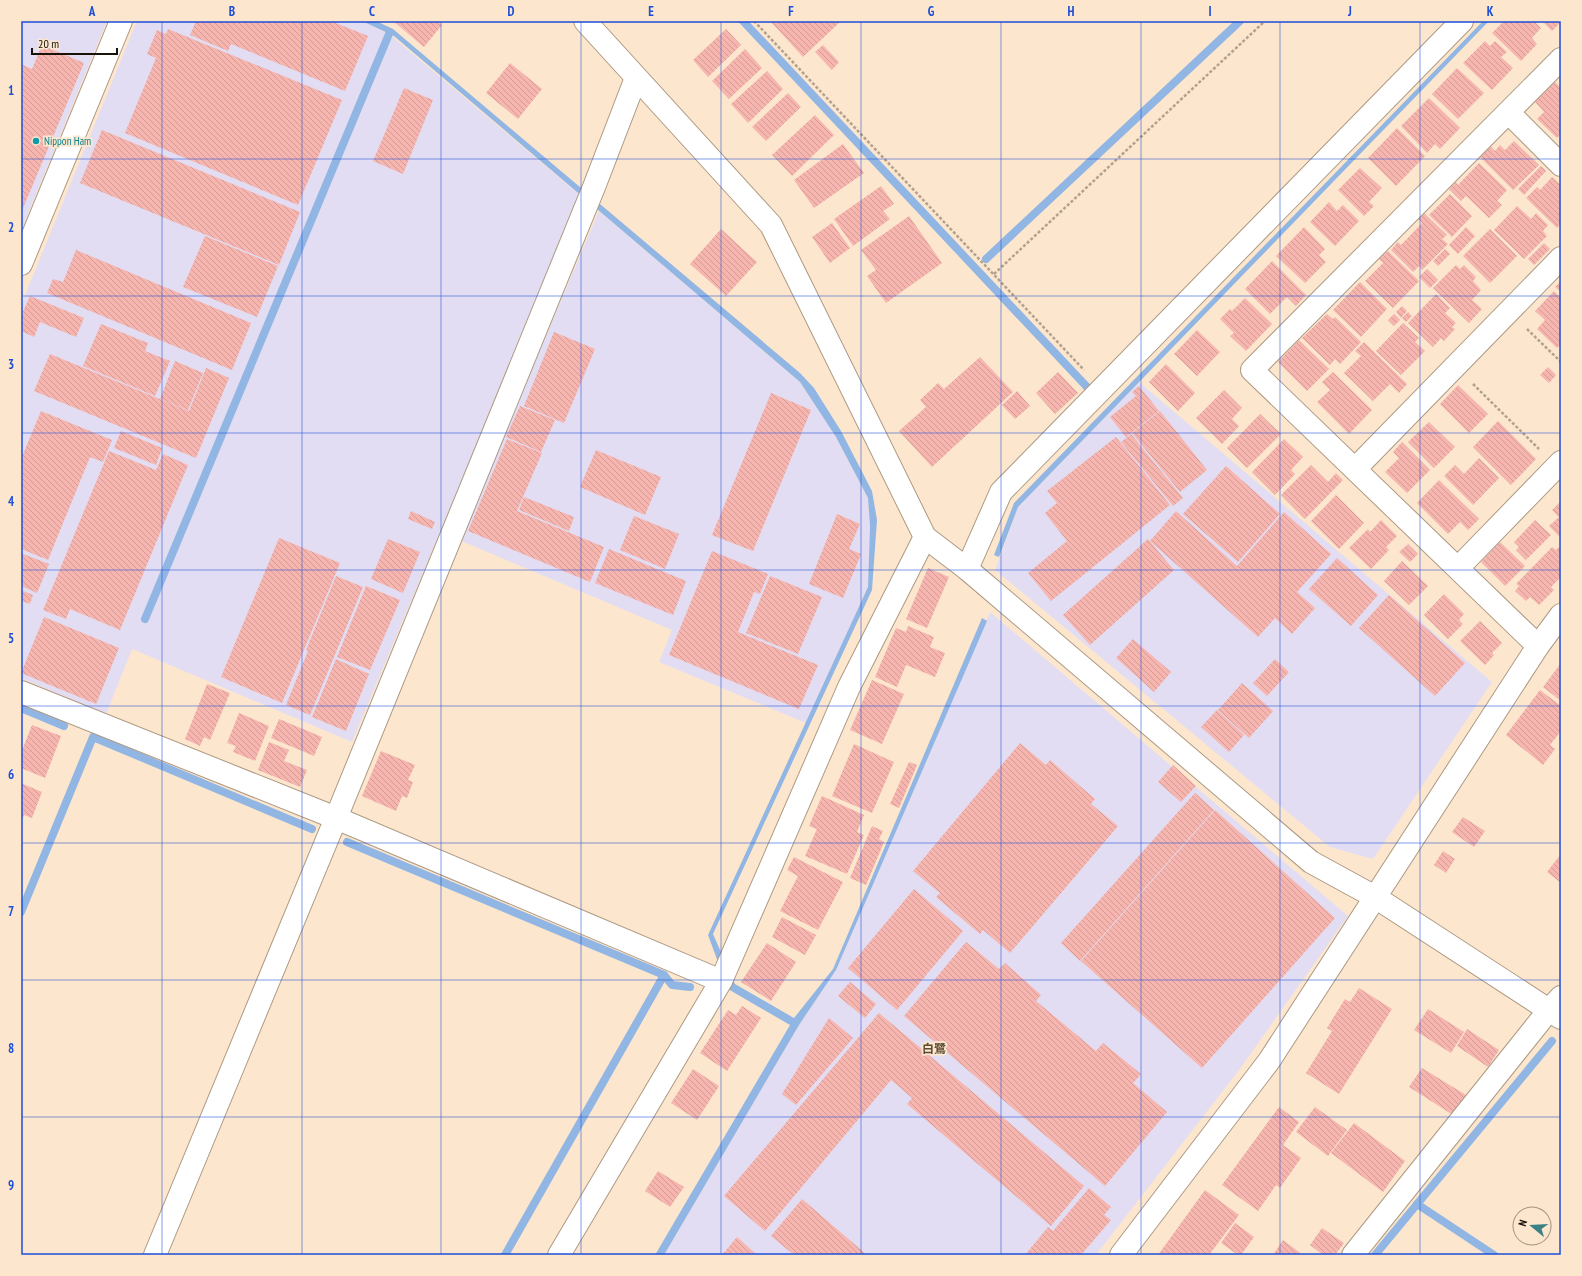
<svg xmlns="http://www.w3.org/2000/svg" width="1582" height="1276" font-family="'PT Sans Narrow','Noto Sans JP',sans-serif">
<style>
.industrial{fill:#e2ddf2}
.water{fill:#91b6e4}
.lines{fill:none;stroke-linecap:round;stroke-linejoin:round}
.stream{stroke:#91b6e4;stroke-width:8}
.building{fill:url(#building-back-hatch)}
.minor-casing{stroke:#ad9983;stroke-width:24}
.tertiary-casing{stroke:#ad9983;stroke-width:24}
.path{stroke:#b2a18d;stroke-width:2.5;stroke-dasharray:3 2;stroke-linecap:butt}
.minor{stroke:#fff;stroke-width:22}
.tertiary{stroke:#fff;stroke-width:22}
.grid{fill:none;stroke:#1d4ed8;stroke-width:1;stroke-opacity:0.55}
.culture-dot{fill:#0f9aa8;stroke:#fce7ce;stroke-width:1.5}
.labels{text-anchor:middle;stroke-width:3.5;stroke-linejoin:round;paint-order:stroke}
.culture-label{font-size:11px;fill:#0d838f;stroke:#fce7ce;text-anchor:start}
.neighbourhood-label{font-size:12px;font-weight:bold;fill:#5c4a36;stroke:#fce7ce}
.neatline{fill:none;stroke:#1d4ed8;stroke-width:1.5}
.grid-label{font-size:13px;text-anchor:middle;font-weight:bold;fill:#1d4ed8}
</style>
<defs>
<pattern id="building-back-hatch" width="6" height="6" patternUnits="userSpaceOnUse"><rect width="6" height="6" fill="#f7b5af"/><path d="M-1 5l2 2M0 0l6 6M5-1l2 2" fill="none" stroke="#d39b95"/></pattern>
</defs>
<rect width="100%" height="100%" fill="#fce7ce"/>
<g class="industrial">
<polygon points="21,21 107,21 21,231"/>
<polygon points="137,21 362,21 389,34 581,196 352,742 132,649 106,714 21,678 21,305"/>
<polygon points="599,211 800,382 836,437 868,498 870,526 868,587 806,723 659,662 672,630 459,540"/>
<polygon points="1139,382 1492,682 1373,859 1330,847 995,570 1018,507"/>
<polygon points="990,612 1348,916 1239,1070 1096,1255 664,1255 799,1025 836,970"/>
</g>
<g class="water">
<polygon points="362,21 376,21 393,29 800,373 814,388 841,431 872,491 877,520 872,590 713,934 735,984 794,1018 833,969 982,618 987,621 836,970 799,1025 664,1255 655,1255 790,1025 728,989 708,935 868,587 870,526 868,498 836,437 800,382 394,36"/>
<polygon points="1483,21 1489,21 1018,507 999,557 994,555 1014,503"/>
</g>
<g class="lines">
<g class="stream">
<polyline points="743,21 1088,388"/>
<polyline points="986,259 1240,21"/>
<polyline points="145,619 389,34"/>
<polyline points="21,708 64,726"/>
<polyline points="347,842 664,975 672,985 690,987"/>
<polyline points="21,912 93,737 312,829"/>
<polyline points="1417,1204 1494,1255"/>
<polyline points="505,1255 664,975"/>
<polyline points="1375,1255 1552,1041"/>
</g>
</g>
<g class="building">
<polygon points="196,21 331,21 368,36 345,91 231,44 228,51 190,35"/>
<polygon points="393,21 437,21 442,25 424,47"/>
<polygon points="770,21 841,21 803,57"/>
<polygon points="1504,21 1534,21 1541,28 1532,38 1537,44 1521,61 1492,33"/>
<polygon points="1542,21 1561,21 1561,22 1552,31"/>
<polygon points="168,29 342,100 298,205 125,133 156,58 147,54 157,30 166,34"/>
<polygon points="726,29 741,45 708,77 693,60"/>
<polygon points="1485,41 1490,46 1495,41 1507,52 1501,57 1513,68 1492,90 1463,63"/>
<polygon points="42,45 84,63 21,213 21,64 32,69"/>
<polygon points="823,45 839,62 832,70 815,52"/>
<polygon points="745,49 762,68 729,99 712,81"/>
<polygon points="510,63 542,89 518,119 486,93"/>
<polygon points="1457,68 1484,93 1458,119 1432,94"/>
<polygon points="767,71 783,89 748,123 731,104"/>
<polygon points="1555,82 1561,88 1561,134 1557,138 1537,119 1544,112 1535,102"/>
<polygon points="404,88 433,100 403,174 373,161"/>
<polygon points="788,93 801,107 766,141 752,127"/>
<polygon points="1429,98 1460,128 1440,149 1435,144 1427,153 1401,126"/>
<polygon points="815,115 834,135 792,176 772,155"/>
<polygon points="1397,128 1425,156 1396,186 1368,158"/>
<polygon points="102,130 300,212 279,265 80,183"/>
<polygon points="1514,141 1539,165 1513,190 1480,157 1490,146 1495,151 1500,145 1505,150"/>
<polygon points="843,144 864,173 814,208 794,180"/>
<polygon points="1479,163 1507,190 1497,201 1502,205 1489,218 1466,196 1461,201 1449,189 1456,182 1458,185"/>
<polygon points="1541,166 1546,171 1524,195 1518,189"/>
<polygon points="1360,168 1382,188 1369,202 1374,206 1364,216 1338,190"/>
<polygon points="1552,177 1561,185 1561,223 1557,228 1526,198 1537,187 1540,190"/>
<polygon points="881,186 894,204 883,211 890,219 853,246 834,219"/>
<polygon points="1450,194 1472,216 1452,237 1429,215"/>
<polygon points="1329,202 1337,211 1343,205 1359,221 1335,246 1310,222"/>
<polygon points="1517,206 1531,219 1536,213 1548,225 1543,231 1547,236 1524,259 1494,230"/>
<polygon points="1424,213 1447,235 1442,239 1448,244 1422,270 1419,266 1413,272 1391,250 1398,242 1401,245 1422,223 1418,219"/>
<polygon points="909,216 942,263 886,303 867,276 876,270 861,250"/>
<polygon points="832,223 850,248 830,263 812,237"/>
<polygon points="1304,227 1325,249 1319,255 1326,262 1305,283 1276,256"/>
<polygon points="1466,227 1475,236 1458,254 1449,245"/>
<polygon points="721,229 757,262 726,296 690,264"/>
<polygon points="1490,229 1517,256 1490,283 1463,256"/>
<polygon points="205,236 278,266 257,317 183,287"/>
<polygon points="1544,243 1550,249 1534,265 1528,259"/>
<polygon points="1445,249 1450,254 1438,266 1433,261"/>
<polygon points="76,250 251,323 232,370 47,293 53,279 63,282"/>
<polygon points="1388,251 1419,281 1393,308 1365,281 1383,263 1379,259"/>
<polygon points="1272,261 1306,295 1296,306 1287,297 1270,314 1245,289"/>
<polygon points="1456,265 1460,269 1464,265 1476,277 1473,281 1481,290 1472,300 1482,309 1469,323 1433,288"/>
<polygon points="1427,269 1438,280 1430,288 1419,277"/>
<polygon points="1561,281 1561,292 1555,287"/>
<polygon points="1360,282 1387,309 1361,337 1333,310"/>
<polygon points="1554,291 1561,298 1561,344 1557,348 1537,329 1545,320 1535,311"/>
<polygon points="1436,294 1450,308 1445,313 1456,323 1452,327 1455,329 1444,341 1441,338 1433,347 1408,323"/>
<polygon points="30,296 84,318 76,337 40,322 34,337 21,331 21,316"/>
<polygon points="1245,298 1272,324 1246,351 1230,336 1234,333 1220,319 1230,309 1232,311"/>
<polygon points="1402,306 1407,311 1401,318 1396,312"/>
<polygon points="1408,312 1412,316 1406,322 1402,318"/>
<polygon points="1327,314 1333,319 1335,317 1361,342 1340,364 1335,359 1330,365 1302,338"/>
<polygon points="1394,314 1400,320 1394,326 1388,320"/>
<polygon points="1403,323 1419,338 1415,342 1425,351 1401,375 1376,351"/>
<polygon points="101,324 148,343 145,351 170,361 155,396 83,366"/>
<polygon points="1197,330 1220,352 1197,376 1174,354"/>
<polygon points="554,332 595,349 564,423 524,406"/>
<polygon points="1299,340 1329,369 1307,391 1278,362"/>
<polygon points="1364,342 1407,384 1399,393 1390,384 1373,401 1344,373 1361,356 1355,351"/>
<polygon points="50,354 189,411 206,368 229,378 196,458 34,391"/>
<polygon points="980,357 1013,392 932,467 899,431 926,407 920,400 938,383 944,389"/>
<polygon points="175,361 203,373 188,410 160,399"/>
<polygon points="1166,364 1195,393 1178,411 1149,382"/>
<polygon points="1548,367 1556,375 1549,383 1540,375"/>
<polygon points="1058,372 1078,393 1055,414 1036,393"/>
<polygon points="1333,372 1372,410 1349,434 1317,402 1330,390 1322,382"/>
<polygon points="1458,385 1488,414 1469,433 1440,404"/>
<polygon points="1139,386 1159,411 1126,437 1110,417 1136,396 1132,392"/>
<polygon points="1224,390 1242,408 1232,419 1239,426 1222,444 1196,418"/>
<polygon points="1017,391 1030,406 1015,419 1002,405"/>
<polygon points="771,393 811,410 753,551 712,535"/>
<polygon points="520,406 555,420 541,452 506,437"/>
<polygon points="41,411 112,440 103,462 90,457 48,560 21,549 21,459"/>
<polygon points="1160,411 1207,470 1180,492 1132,433"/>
<polygon points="1260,414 1281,434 1247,468 1227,448"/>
<polygon points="1498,421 1536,459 1511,485 1473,447"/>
<polygon points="1429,422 1455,447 1434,468 1408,442"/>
<polygon points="121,431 162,448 156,465 114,448"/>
<polygon points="1131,434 1183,498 1173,506 1121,442"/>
<polygon points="1116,437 1170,505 1051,601 1028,573 1067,541 1045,513 1057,503 1047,491"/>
<polygon points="507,439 542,453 517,511 604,547 590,582 468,531"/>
<polygon points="1284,439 1303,457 1291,470 1295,474 1275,495 1252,472"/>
<polygon points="1402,442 1430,470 1407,493 1385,472 1399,458 1393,452"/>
<polygon points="596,450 661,477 645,515 580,487"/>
<polygon points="109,451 156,470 163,454 188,465 120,630 70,609 66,619 43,610"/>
<polygon points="1479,458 1499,478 1473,505 1444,476 1455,465 1464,474"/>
<polygon points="1311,465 1328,482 1336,473 1343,480 1305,519 1281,495"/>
<polygon points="1226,466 1280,514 1238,562 1183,514"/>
<polygon points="1439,480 1479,519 1468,530 1460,522 1448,534 1417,503"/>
<polygon points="1336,495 1364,523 1339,549 1311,521"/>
<polygon points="524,497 574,517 569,531 519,510"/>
<polygon points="1561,501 1561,538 1549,526 1559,517 1552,510"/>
<polygon points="411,511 435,522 432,529 408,519"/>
<polygon points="1176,511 1237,566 1284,512 1331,554 1297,592 1315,608 1292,634 1275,618 1258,637 1150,541"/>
<polygon points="837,514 860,524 849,549 861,554 843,598 809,584"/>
<polygon points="634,516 679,534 665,569 620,550"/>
<polygon points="1381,520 1397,536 1386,547 1389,550 1371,569 1349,548 1368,529 1370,532"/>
<polygon points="1535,520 1551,535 1526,560 1516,550 1519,547 1514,542"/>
<polygon points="279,538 340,563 282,703 221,677"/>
<polygon points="388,539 420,552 403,593 371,579"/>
<polygon points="1148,539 1174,570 1090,645 1063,615"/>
<polygon points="1500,542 1525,566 1505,586 1481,562"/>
<polygon points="1408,544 1418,554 1410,562 1399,552"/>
<polygon points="1552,547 1556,550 1559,547 1561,549 1561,577 1551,587 1554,590 1539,605 1530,597 1526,601 1515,591 1519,586 1516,584"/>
<polygon points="609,549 686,581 673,615 595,583"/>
<polygon points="712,551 768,574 760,594 754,592 738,632 818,665 799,709 669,655"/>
<polygon points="21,553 49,564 37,593 21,586"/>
<polygon points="1337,558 1378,595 1351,626 1309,589"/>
<polygon points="1402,561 1428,586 1409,605 1384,581"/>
<polygon points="928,568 949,577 927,628 906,619"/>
<polygon points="336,576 363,587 310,715 286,705 308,651 306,650"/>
<polygon points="770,576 822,597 798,654 746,633"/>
<polygon points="366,586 400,600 370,670 337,657"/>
<polygon points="21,590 33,595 30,604 21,601"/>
<polygon points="1444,594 1464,614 1459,620 1463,624 1448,639 1424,615"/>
<polygon points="1389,595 1465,663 1435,696 1359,628"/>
<polygon points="44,617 119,648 96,704 21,673"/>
<polygon points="1480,621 1502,643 1492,653 1494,655 1485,665 1460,641"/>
<polygon points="908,626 934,637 930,647 945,653 935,677 906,665 897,687 875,677 896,628 906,632"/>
<polygon points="1133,639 1171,672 1154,692 1116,658"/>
<polygon points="336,659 369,674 346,731 312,717"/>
<polygon points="1275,659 1289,672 1267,696 1253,683"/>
<polygon points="1561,663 1561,701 1543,687"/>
<polygon points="872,680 904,694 882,744 850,730"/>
<polygon points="1242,683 1273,711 1249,738 1218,710"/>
<polygon points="207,684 230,693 210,740 204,737 200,746 185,739"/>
<polygon points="1540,690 1561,706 1561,731 1550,745 1555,749 1543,765 1506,735"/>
<polygon points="1217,710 1244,735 1229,752 1201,727"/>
<polygon points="239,713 269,726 255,761 233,752 236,746 227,743"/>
<polygon points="279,719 322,737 314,756 271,738"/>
<polygon points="32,725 61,736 45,778 21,768 21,753"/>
<polygon points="269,742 289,750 284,761 307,770 300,787 258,770"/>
<polygon points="1020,743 1046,765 1050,760 1095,799 1091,804 1118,826 1010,953 983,930 980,934 936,897 940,893 913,871"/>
<polygon points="854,744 894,762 872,813 832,796"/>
<polygon points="381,751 415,765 408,780 413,782 407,798 402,796 396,811 362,796"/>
<polygon points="909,762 917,765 899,808 890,804"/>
<polygon points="1173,765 1196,786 1181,802 1158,782"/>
<polygon points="21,783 42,792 32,818 24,815 21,823"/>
<polygon points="1195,793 1214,810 1080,961 1061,943"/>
<polygon points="822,796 864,815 857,832 864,835 847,874 805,856 817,829 809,826"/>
<polygon points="1215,810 1335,918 1202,1068 1081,961"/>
<polygon points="1463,817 1485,831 1474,847 1452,832"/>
<polygon points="872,826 883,831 879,839 884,842 866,885 850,878"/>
<polygon points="1443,851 1455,859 1446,873 1434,865"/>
<polygon points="1561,854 1561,883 1547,872"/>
<polygon points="794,857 843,882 818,930 780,911 798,876 787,870"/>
<polygon points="914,889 963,931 897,1010 848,968"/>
<polygon points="782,917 816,935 805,955 772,937"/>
<polygon points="966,942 999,969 1005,963 1041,995 1036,1001 1096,1051 1103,1043 1141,1074 1133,1083 1167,1112 1105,1186 904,1016"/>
<polygon points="767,943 796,962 771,1001 741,982"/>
<polygon points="850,982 876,1004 865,1018 838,996"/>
<polygon points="1359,988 1392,1009 1339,1094 1306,1073 1332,1031 1327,1028 1345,999 1350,1002"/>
<polygon points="742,1006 761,1018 727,1071 700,1053 728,1010 736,1015"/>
<polygon points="1428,1009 1464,1032 1451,1053 1414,1030"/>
<polygon points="879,1013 1084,1186 1051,1226 907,1104 912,1098 891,1080 765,1231 724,1196"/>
<polygon points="829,1018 853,1038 796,1105 782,1094"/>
<polygon points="1467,1029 1499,1050 1488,1067 1457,1046"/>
<polygon points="1422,1068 1466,1095 1453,1115 1409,1087"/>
<polygon points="693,1069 719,1086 697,1120 671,1103"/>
<polygon points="1279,1107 1299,1122 1283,1145 1301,1158 1280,1188 1276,1185 1258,1211 1222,1185"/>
<polygon points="1315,1107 1347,1130 1328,1156 1296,1132"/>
<polygon points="1354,1123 1405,1161 1383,1192 1331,1153"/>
<polygon points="658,1171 684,1187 670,1207 645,1191"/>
<polygon points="1089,1188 1111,1207 1104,1215 1111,1220 1081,1255 1025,1255 1048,1227 1053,1231"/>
<polygon points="1205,1190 1239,1215 1209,1255 1158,1255"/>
<polygon points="802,1199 867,1255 794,1255 771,1236"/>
<polygon points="1235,1223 1254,1237 1241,1255 1238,1255 1221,1243"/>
<polygon points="1322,1228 1344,1243 1335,1255 1323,1255 1310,1245"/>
<polygon points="737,1237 757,1255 722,1255"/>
<polygon points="1283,1240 1303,1255 1273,1255"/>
</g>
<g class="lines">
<defs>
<g id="minor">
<polyline points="1509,113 1561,165"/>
<polyline points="21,264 121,21"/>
<polyline points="1355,469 1561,258"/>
<polyline points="1458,568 1561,462"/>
<polyline points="967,569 1001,492 1462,21"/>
<polyline points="1538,646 1252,370 1561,59"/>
<polyline points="21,692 336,818 721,981"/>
<polyline points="155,1255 336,818 594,187 636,78"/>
<polyline points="559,1255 721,981 849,687 925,537"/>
<polyline points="1353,1255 1549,1010 1561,997"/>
</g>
<g id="tertiary">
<polyline points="585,21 771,225 925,537 967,569 1311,862 1375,897 1561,1018"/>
<polyline points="1121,1255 1269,1061 1538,646 1561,615"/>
</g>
</defs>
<use href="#minor" class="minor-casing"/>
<use href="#tertiary" class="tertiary-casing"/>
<g class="path">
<polyline points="754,21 1084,370"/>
<polyline points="994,274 1265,21"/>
<polyline points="1527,329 1561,362"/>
<polyline points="1473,384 1539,449"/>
</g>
<use href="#minor" class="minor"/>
<use href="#tertiary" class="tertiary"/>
</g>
<path class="grid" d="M162,21V1255M302,21V1255M441,21V1255M581,21V1255M721,21V1255M861,21V1255M1001,21V1255M1141,21V1255M1280,21V1255M1420,21V1255M21,159H1561M21,296H1561M21,433H1561M21,570H1561M21,706H1561M21,843H1561M21,980H1561M21,1117H1561"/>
<circle class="culture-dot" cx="36" cy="141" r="4"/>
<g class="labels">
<g class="culture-label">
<text x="44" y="145">Nippon Ham</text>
</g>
<g class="neighbourhood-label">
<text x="934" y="1053">白鷺</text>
</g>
</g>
<rect width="1582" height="1276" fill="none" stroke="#fce7ce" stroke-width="44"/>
<g transform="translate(1532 1226) rotate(288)"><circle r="19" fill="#fce7ce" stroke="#a1927f"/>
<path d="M0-3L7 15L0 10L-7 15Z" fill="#3a8285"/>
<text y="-6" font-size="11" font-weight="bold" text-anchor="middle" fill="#191209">N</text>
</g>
<path d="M32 48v6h85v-6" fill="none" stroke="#191209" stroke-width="2"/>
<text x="38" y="48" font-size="12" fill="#191209" stroke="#fce7ce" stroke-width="3" paint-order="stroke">20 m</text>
<rect x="22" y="22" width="1538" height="1232" class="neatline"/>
<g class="grid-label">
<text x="92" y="16">A</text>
<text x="232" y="16">B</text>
<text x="372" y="16">C</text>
<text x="511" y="16">D</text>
<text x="651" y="16">E</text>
<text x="791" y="16">F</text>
<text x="931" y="16">G</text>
<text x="1071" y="16">H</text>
<text x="1210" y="16">I</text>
<text x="1350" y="16">J</text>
<text x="1490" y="16">K</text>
<text x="11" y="95">1</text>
<text x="11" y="232">2</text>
<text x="11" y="369">3</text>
<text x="11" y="506">4</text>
<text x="11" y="643">5</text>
<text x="11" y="779">6</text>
<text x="11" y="916">7</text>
<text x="11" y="1053">8</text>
<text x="11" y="1190">9</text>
</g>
</svg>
